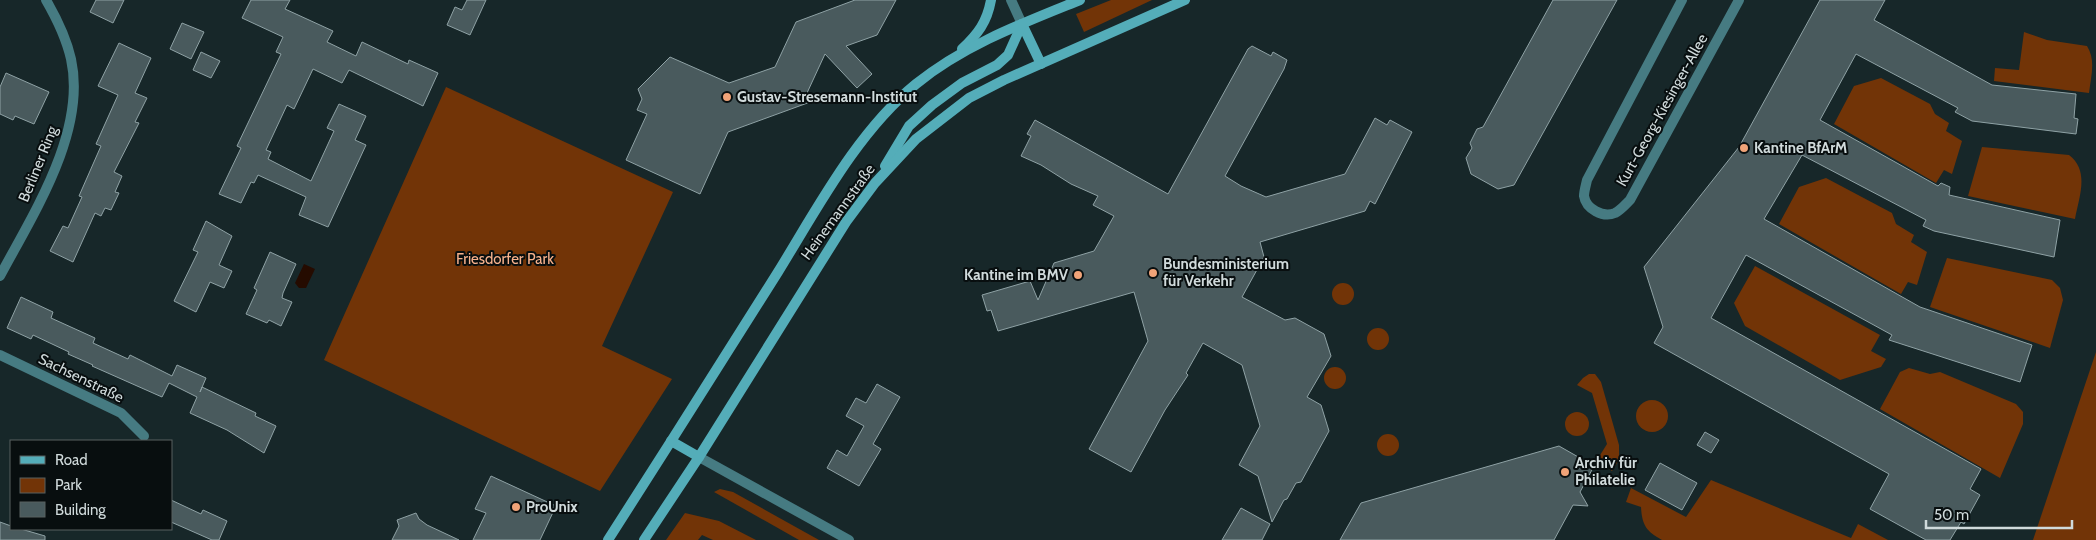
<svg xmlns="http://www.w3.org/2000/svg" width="2096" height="540" font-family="Cabin,sans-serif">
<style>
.green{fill:#723407}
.water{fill:#250b00}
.building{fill:#495a5d;stroke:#8fa2a5}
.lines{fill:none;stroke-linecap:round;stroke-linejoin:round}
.minor{stroke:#467b82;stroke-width:10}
.secondary{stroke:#54adb9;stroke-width:10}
.poi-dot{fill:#f0a378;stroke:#080e0f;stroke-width:2}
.labels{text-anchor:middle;stroke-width:4;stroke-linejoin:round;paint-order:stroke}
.poi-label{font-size:15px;font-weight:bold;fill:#d0dadb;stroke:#080e0f;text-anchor:start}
.street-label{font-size:15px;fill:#d0dadb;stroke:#080e0f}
.park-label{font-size:15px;fill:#f7b28d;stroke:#080e0f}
</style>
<rect width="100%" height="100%" fill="#172729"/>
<g class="green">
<polygon points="1111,0 1152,0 1084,32 1076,14"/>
<path d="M2024,32L2047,40L2087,46C2096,60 2091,76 2089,93L1994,81L1995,68L2019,70Z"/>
<polygon points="1881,78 1930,104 1935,114 1949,123 1946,131 1962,141 1952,174 1944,170 1936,183 1834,124 1854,86"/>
<polygon points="446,87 673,192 602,346 672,379 600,491 324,360"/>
<path d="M1982,147L2069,155C2090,171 2079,197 2075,219L1968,196Z"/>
<polygon points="1826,178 1892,213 1896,224 1914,235 1911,242 1927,252 1917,285 1908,282 1901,294 1779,224 1799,187"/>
<polygon points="1947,258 2052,280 2060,288 2063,300 2050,348 1930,307"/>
<polygon points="1755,266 1880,335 1871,351 1886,359 1881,367 1840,380 1745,326 1734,303"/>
<circle cx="1343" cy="294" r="11"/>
<circle cx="1378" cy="339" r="11"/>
<polygon points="2096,352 2096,540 2033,540"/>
<circle cx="1335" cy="378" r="11"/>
<polygon points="1909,368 1930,374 1940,372 2016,404 2023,412 2023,424 2000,478 1880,409 1900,372"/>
<polygon points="1589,374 1595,374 1601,382 1619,445 1619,460 1612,471 1597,460 1607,444 1592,393 1577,385 1583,378"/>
<circle cx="1652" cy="416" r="16"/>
<circle cx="1577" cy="424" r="12"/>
<circle cx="1388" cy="445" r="11"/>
<path d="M1711,480L1851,538L1858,524L1888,540H1662C1646,531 1642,525 1641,507L1626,502L1631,488L1686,517Z"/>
<polygon points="720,489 733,492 819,540 799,540 714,492"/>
<polygon points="685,513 719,521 756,540 713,540 702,535 698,540 666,540"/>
</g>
<polygon class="water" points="304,264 315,269 306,288 299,288 295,283"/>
<g class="building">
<polygon points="96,0 124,0 113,23 90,12"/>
<polygon points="251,0 290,0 285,9 333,31 327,42 356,56 362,42 408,64 409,60 438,73 423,106 349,70 342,83 313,69 294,109 287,105 266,150 271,152 268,159 311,181 334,131 327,128 339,104 366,116 355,140 366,145 328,227 299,215 306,197 258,175 254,183 251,182 241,203 219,194 241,148 237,146 281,54 276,52 283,37 242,18"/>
<polygon points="467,0 486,0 470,35 447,25 455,7 462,10"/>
<polygon points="855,0 896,0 877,35 846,46 872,74 857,88 825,54 807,93 813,101 728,132 700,194 626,160 647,114 637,110 642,99 638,89 670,57 729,83 775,67 796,22"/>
<polygon points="1553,0 1617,0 1514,185 1498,189 1471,174 1466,158 1472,148 1470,143 1477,129 1483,127"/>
<polygon points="1820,0 1885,0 1874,20 1992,85 2076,94 2074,118 2078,119 2076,134 1972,121 1955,112 1958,108 1856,54 1820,120 1938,186 1941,183 1950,187 1949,195 2060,220 2054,257 1934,231 1923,226 1926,220 1802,155 1764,219 1920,307 2032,345 2020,382 1889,340 1892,335 1746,255 1711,318 1981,469 1970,489 1980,495 1964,524 1961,522 1950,540 1926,540 1870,509 1889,474 1654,343 1663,327 1644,267 1739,147"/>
<polygon points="182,23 204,32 191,59 170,49"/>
<polygon points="119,43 151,58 135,93 147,98 135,122 139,123 114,172 122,176 115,192 119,193 111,210 105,208 101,216 95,213 73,262 50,251 63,226 68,228 82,197 79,196 101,146 96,144 118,95 98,86"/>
<polygon points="1252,46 1271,56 1273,52 1287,60 1284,69 1225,176 1241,186 1266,197 1345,174 1375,118 1387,125 1390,120 1412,132 1375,204 1370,201 1365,211 1260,242 1264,257 1242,297 1285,320 1295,318 1324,334 1331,356 1307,397 1321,405 1329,431 1301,482 1296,483 1287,499 1284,500 1272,522 1258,476 1239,465 1260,426 1242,365 1203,343 1186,373 1188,375 1165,410 1131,472 1089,449 1148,341 1134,292 998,331 991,310 987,311 982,295 1030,281 1038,300 1054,263 1094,251 1114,216 1093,205 1098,196 1071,184 1041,165 1021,156 1031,136 1027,134 1035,120 1168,194 1248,49"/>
<polygon points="201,52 220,61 211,78 193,70"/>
<polygon points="6,73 49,92 34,124 15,116 13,120 0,114 0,87"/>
<polygon points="206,221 232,236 219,265 232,271 224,288 210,282 196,312 174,301 198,252 193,250"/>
<polygon points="270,252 296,264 283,293 282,298 292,302 281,326 269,320 267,323 246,314 257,290 254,288"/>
<polygon points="21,297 53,312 51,318 95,338 93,343 128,359 130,355 172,376 177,365 206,378 200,392 202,387 256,413 255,416 276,426 264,453 227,430 190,413 197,397 169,383 162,397 92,366 93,365 68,354 69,352 33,335 31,339 7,328"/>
<polygon points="877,384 900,397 873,444 881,449 859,486 827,468 837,450 847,456 864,426 846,416 856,398 866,403"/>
<polygon points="1705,432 1719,440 1711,453 1697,445"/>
<polygon points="1559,446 1594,466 1580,492 1588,506 1573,505 1554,540 1340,540 1361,503"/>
<polygon points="1660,463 1697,483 1682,510 1645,490"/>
<polygon points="491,476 556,506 540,540 473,540 486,513 475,509"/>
<polygon points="171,500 201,514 203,510 227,521 219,540 212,540 171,522"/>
<polygon points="1241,508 1270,524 1262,540 1222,540"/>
<polygon points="416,513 419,519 427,525 459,540 392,540 399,526 397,520"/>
<polygon points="0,522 11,526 11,529 21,529 45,536 45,540 0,540"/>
</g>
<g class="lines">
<g class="minor">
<polyline points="1011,0 1022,24"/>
<path d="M1682,0L1587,180C1586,185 1584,191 1584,196C1586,209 1603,218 1615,213C1621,210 1625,205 1630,200L1739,0"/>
<path d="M0,276C33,214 87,132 71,59C66,37 57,19 46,0"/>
<polyline points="0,355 121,413 144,436"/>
<polyline points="699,457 849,540"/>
</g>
<g class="secondary">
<polyline points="1022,24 1041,64"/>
<path d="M962,49C978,34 987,22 991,0"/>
<polyline points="885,166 909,126 932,105 962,83 997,65 1008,55 1022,24"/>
<polyline points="671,441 699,457"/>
<path d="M608,540C665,451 722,361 778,272C817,209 857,132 916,84C964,45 1023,23 1080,0"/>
<polyline points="644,540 699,457 846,222 875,183 916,139 969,98 1004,80 1185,0"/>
</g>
</g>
<g class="poi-dot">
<circle cx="727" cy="97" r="5"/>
<circle cx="1744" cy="148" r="5"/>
<circle cx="1153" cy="273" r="5"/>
<circle cx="1078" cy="275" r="5"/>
<circle cx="1565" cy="472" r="5"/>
<circle cx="516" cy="507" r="5"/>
</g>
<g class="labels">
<g class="poi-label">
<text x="737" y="102">Gustav-Stresemann-Institut</text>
<text x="1754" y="153">Kantine BfArM</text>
<text x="1163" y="269">Bundesministerium<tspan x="1163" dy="17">für Verkehr</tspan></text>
<text x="1068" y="280" text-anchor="end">Kantine im BMV</text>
<text x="1575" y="468">Archiv für<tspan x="1575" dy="17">Philatelie</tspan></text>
<text x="526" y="512">ProUnix</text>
</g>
<g class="street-label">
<text transform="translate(1662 110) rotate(-61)" y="5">Kurt-Georg-Kiesinger-Allee</text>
<text transform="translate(38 164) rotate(-68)" y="5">Berliner Ring</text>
<text transform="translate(838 212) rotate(-54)" y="5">Heinemannstraße</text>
<text transform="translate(81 378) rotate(26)" y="5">Sachsenstraße</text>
</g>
<g class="park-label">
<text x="505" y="264">Friesdorfer Park</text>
</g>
</g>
<rect x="10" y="440" width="162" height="90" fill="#080e0f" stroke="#586061"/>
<rect x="20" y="456" width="25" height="8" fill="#54adb9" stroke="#586061"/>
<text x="55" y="465" font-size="15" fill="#d0dadb">Road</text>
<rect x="20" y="478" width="25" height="15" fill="#723407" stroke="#586061"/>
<text x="55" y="490" font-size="15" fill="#d0dadb">Park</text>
<rect x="20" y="502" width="25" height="15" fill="#495a5d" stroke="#586061"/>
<text x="55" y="515" font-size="15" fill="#d0dadb">Building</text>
<path d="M1926 520v8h146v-8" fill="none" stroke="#d0dadb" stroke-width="2.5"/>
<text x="1934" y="520" font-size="15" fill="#d0dadb" stroke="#080e0f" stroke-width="4" paint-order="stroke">50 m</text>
</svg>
